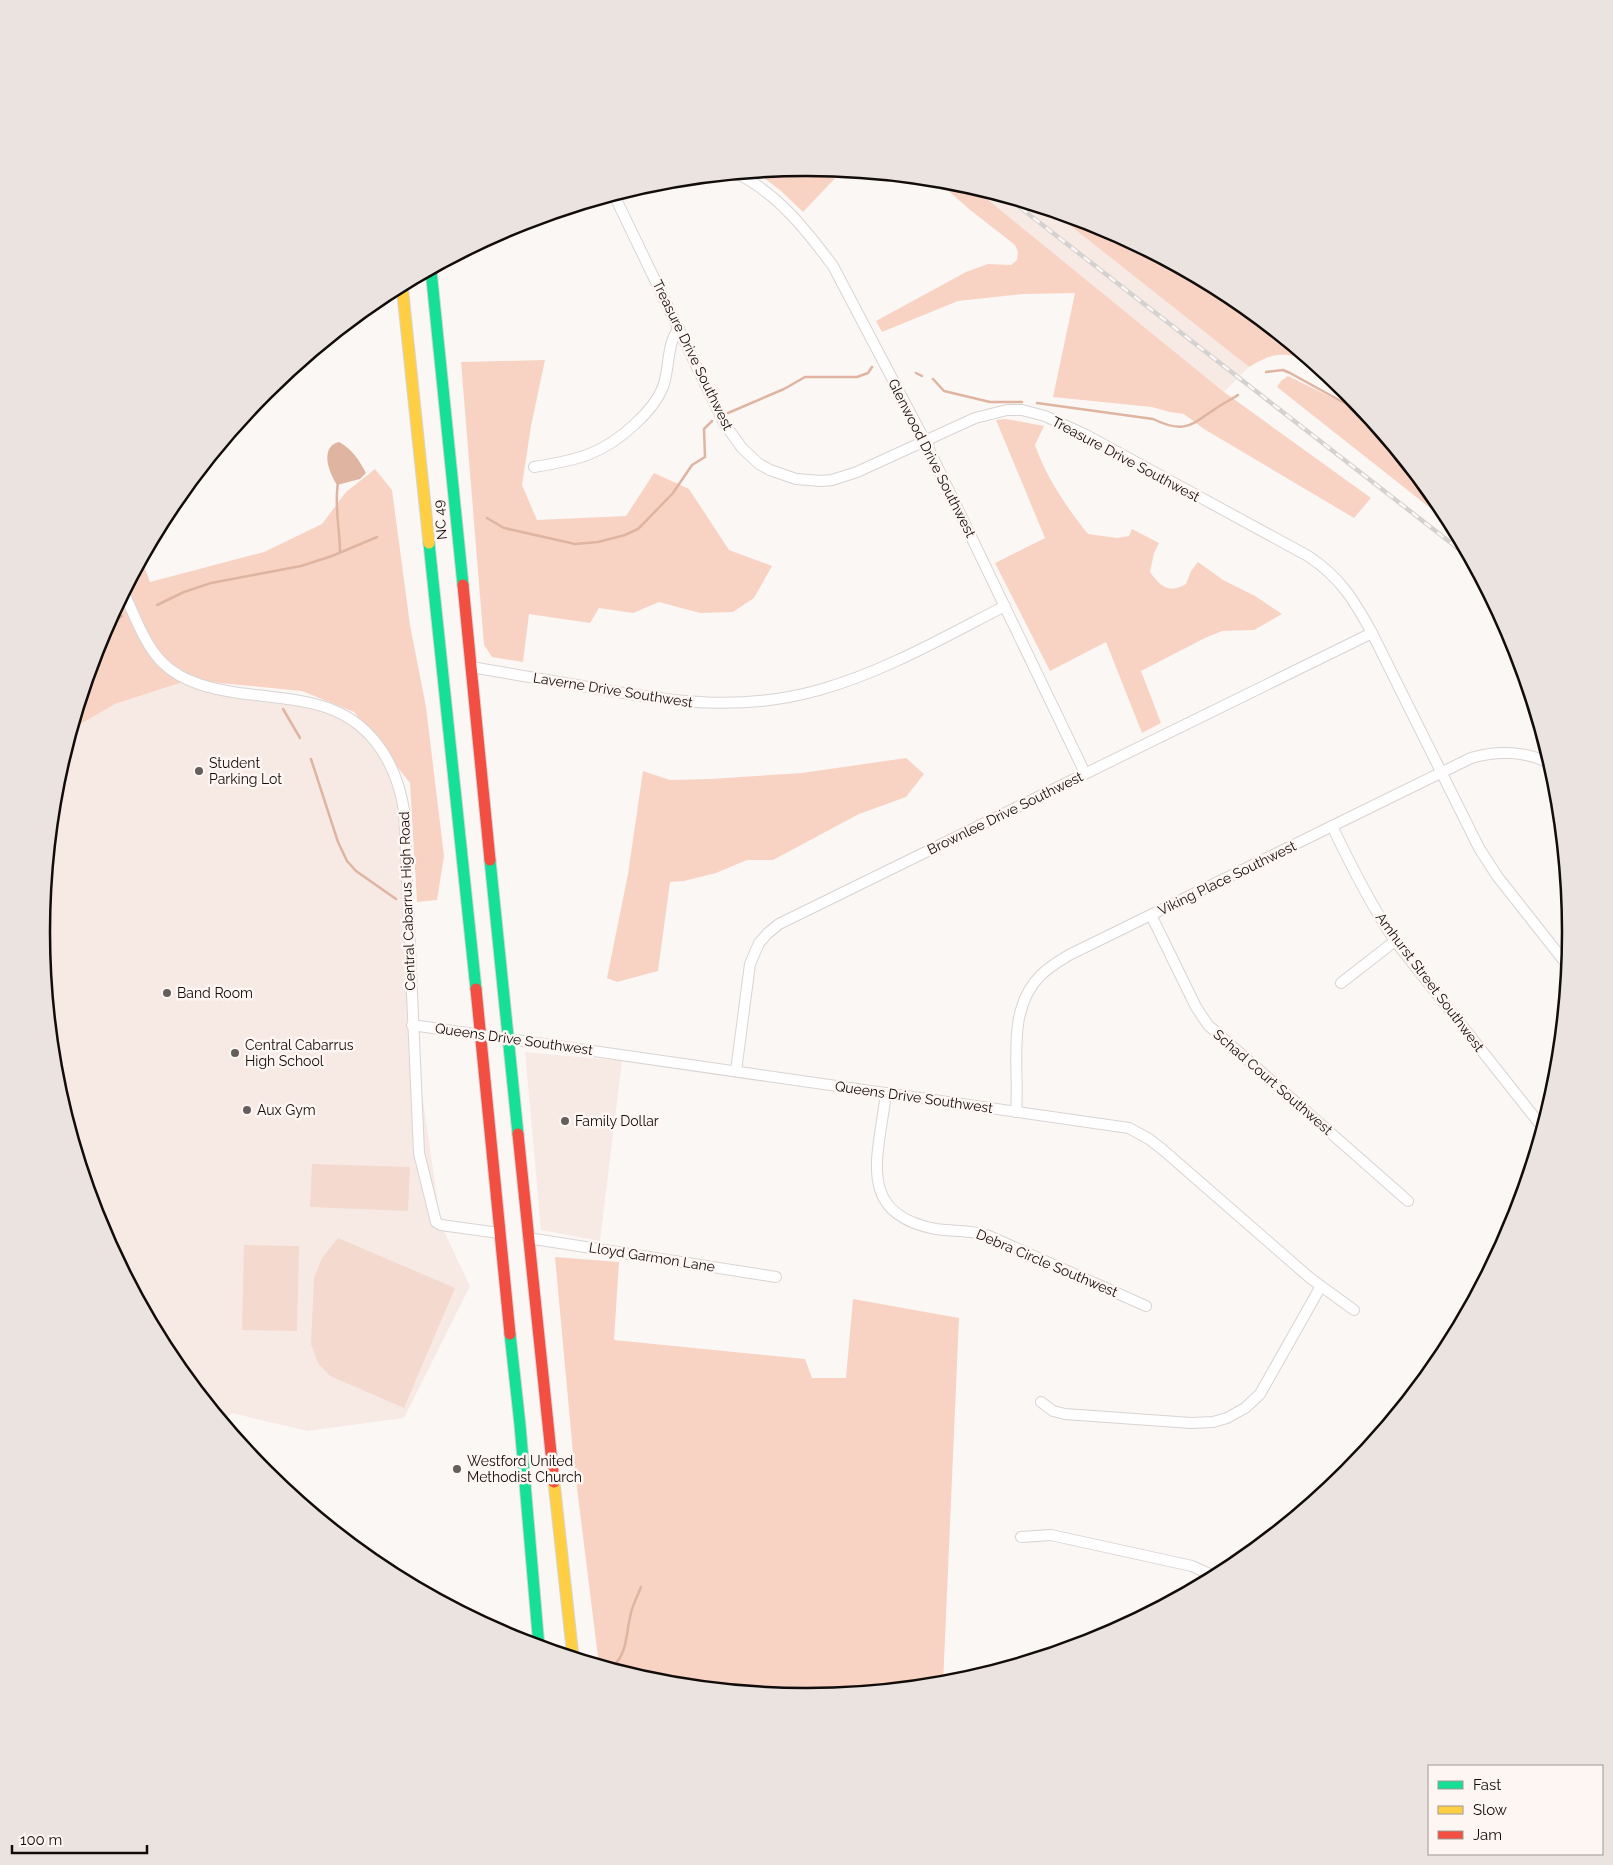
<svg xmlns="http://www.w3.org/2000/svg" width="1613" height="1865" font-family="Raleway,sans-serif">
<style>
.built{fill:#f7eae5}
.green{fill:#f3d9ce}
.forest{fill:#f8d3c4}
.water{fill:#dfb4a1}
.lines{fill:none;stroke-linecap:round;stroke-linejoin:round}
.stream{stroke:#dfb4a1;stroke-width:2.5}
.street-casing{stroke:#d9d4d2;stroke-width:12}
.fast-casing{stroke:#d7d5d4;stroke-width:13}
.slow-casing{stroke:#d7d5d4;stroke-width:13}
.jam-casing{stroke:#d7d5d4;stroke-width:13}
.street{stroke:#fefefe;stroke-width:10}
.fast{stroke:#16e098;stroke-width:11}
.slow{stroke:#ffcf43;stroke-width:11}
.jam{stroke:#f24e42;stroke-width:11}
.rail-casing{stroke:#d4d2d1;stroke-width:4.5}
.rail{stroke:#fdf6f3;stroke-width:2.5;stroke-dasharray:8;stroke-linecap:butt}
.poi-dot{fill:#645e5c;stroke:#fdf6f3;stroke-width:2}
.labels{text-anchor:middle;stroke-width:5;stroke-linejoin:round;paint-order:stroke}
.street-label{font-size:14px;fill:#120c0a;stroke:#fdf6f3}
.poi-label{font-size:14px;fill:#120c0a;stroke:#fdf6f3;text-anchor:start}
.rim{fill:none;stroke:#120c0a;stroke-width:2.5}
</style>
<rect width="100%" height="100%" fill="#fbf7f5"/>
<g class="built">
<polygon points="971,186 1053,212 1249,367 1224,392"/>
<polygon points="189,680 316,705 357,724 398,781 412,1025 441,1225 470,1286 404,1418 307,1431 232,1413 223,1421 170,1357 99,1225 56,1082 41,932 56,783 72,729 115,704"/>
<polygon points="525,1052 622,1061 600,1241 541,1230"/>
</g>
<g class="green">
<polygon points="312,1164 410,1167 408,1211 310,1207"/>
<polygon points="338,1238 455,1288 404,1408 330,1376 318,1363 311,1344 314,1278 322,1258"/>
<polygon points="244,1245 299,1246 297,1331 242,1330"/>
</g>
<g class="forest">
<polygon points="807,167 842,171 803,212 780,190 756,172"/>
<polygon points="936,180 956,182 971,186 1224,392 1371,498 1354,518 1204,429 1184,414 1170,412 1152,407 1053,397 1075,293 1023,294 958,301 882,332 876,321 966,272 988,264 1011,265 1017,260 1018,252 1015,245 969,209"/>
<path d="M1053,212L1100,226L1232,296L1307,358C1279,353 1274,352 1249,367Z"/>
<polygon points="545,360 531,426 522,485 537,520 626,516 654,473 689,489 729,550 772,566 754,598 733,612 700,613 659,602 633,613 599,608 590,623 529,614 523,662 492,657 484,645 461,362"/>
<polygon points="1288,376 1367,415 1443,508 1453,526 1277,387 1281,381"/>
<path d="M1006,419L1044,426L1035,445C1046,477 1067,508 1088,534L1117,538L1129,536L1132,529L1159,543L1154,553L1150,572C1161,587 1169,594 1186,584L1191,571L1198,562L1223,580L1255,596L1282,614L1254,630L1222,631L1205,638L1141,671L1161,723L1142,733L1106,642L1050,671L995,563L1045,538L996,420Z"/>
<polygon points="375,469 392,490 410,625 426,707 444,856 437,900 417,902 410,783 354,712 302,691 189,680 115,704 72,729 100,639 142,560 150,582 264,552 322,524 346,492"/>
<polygon points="906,758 924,774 906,797 859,814 773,860 747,860 716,873 684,881 670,882 658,971 617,982 607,978 628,874 643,771 670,780 710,779 802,773"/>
<polygon points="555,1257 619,1262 614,1340 805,1359 812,1378 846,1378 853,1299 959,1318 943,1684 806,1698 657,1683 599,1665 574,1464"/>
</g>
<path class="water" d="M339,442C352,449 359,460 366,473L360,479L337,485C329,473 319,447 339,442Z"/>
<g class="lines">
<g class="stream">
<polyline points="1266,372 1283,370 1290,373 1339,400 1363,411"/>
<polyline points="916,373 922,376"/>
<polyline points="933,379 944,391 990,402 1022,402"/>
<path d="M1037,403L1153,419C1186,435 1192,424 1218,407C1224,403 1232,399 1238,395"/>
<polyline points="728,413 784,389 805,377 857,377 868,373 872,367"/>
<path d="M338,483C334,506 340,529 340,552"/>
<polyline points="487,518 504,528 575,544 598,542 625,535 638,529 642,525 673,493 692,465 705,457 704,429 712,421"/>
<polyline points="157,605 184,592 211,583 301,566 332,556 377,537"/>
<polyline points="107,626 122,616"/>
<polyline points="283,709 300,738"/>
<polyline points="311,759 338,842 347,861 356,871 396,899"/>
<path d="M611,1669C629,1651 625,1636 631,1613C633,1604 638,1595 641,1587"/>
</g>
<defs>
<g id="street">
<path d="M738,174C778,194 807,231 833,266L925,441L1085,773"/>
<path d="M614,195L724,423L742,448L759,464L770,470L796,479L821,481L832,480L857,472L975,418L1007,410H1022L1045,416L1086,435L1308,556C1340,577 1354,600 1372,633L1479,848L1497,876L1568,966"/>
<path d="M534,467C577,460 602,455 635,424C646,414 657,402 663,387C670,368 666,345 679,328"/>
<path d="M124,593C135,616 145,646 163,663C183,683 213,689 239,693C268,697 307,699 333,710C375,727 397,767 404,810L419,1153L436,1222L441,1225L499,1233"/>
<path d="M471,667C512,674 553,681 594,688C673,702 741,712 819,690C884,672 946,636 1005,606"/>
<path d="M1332,826C1351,866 1371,905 1395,941L1543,1128"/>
<polyline points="1151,915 1196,1007 1208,1025 1408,1201"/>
<polyline points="1341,983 1395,941"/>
<polyline points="412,1025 1129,1128 1149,1139 1162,1149 1310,1278 1354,1310"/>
<path d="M736,1071L750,964L759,943L768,933L779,924C977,828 1174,729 1372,633"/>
<path d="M886,1093C879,1154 854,1214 936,1229C956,1232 969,1229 989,1236L1146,1306"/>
<path d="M1016,1112C1020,1067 1005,1010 1041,975C1049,967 1059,961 1069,955L1471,758C1497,750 1527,751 1551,764"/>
<polyline points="528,1238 776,1277"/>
<polyline points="1041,1402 1053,1411 1065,1414 1191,1423 1213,1422 1227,1418 1245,1408 1260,1394 1321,1286"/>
<polyline points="1021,1537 1051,1535 1192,1566 1216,1577"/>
</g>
<g id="fast">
<polyline points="431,270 463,585"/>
<polyline points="429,543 476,989"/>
<polyline points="490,860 518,1134"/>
<polyline points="510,1334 520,1425 539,1647"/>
</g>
<g id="slow">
<polyline points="402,285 429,543"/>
<polyline points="554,1482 573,1657"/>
</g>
<g id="jam">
<polyline points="463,585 490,860"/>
<polyline points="476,989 510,1334"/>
<polyline points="518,1134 554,1482"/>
</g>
</defs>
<use href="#street" class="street-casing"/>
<use href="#fast" class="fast-casing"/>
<use href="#slow" class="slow-casing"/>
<use href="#jam" class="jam-casing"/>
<use href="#street" class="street"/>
<use href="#fast" class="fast"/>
<use href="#slow" class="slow"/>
<use href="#jam" class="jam"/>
<defs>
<polyline id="rail" points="1008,198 1469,557"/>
</defs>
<use href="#rail" class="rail-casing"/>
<use href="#rail" class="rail"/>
</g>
<g class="poi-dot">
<circle cx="199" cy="771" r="5"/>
<circle cx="167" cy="993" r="5"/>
<circle cx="235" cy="1053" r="5"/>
<circle cx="247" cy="1110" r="5"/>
<circle cx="565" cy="1121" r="5"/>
<circle cx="457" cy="1469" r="5"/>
</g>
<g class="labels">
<g class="street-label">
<text transform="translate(693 355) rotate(64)" y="5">Treasure Drive Southwest</text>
<text transform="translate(932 458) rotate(63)" y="5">Glenwood Drive Southwest</text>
<text transform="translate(1126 459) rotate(28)" y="5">Treasure Drive Southwest</text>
<text transform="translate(440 520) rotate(-96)" y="5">NC 49</text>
<text transform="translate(613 690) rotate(9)" y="5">Laverne Drive Southwest</text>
<text transform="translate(1005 813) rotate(-26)" y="5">Brownlee Drive Southwest</text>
<text transform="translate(1227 878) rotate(-26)" y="5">Viking Place Southwest</text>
<text transform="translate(407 901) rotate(-92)" y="5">Central Cabarrus High Road</text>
<text transform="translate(1430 982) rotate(53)" y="5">Amhurst Street Southwest</text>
<text transform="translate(514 1039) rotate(8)" y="5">Queens Drive Southwest</text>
<text transform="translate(1273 1082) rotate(41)" y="5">Schad Court Southwest</text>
<text transform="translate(914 1097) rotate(8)" y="5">Queens Drive Southwest</text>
<text transform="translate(652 1257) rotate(9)" y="5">Lloyd Garmon Lane</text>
<text transform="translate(1047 1263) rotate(23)" y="5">Debra Circle Southwest</text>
</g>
<g class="poi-label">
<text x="209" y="768">Student<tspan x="209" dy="16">Parking Lot</tspan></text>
<text x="177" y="998">Band Room</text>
<text x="245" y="1050">Central Cabarrus<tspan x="245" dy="16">High School</tspan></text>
<text x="257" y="1115">Aux Gym</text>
<text x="575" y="1126">Family Dollar</text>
<text x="467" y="1466">Westford United<tspan x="467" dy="16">Methodist Church</tspan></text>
</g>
</g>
<path d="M0 0H1613V1865H0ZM50 932a756 756 0 1 1 1512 0a756 756 0 1 1-1512 0Z" fill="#eae3e0" fill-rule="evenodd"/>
<path class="rim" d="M50 932a756 756 0 1 1 1512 0a756 756 0 1 1-1512 0Z"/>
<rect x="1428" y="1765" width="175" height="90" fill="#fdf6f3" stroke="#9f9896"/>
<rect x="1438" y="1781" width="25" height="8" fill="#16e098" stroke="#9f9896"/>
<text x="1473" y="1790" font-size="15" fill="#120c0a">Fast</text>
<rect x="1438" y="1806" width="25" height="8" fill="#ffcf43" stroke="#9f9896"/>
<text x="1473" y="1815" font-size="15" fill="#120c0a">Slow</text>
<rect x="1438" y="1831" width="25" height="8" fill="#f24e42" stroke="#9f9896"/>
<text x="1473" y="1840" font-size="15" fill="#120c0a">Jam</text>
<path d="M12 1845v8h135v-8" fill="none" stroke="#120c0a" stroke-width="2.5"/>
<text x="20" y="1845" font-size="15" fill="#120c0a" stroke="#fdf6f3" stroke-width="4" paint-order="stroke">100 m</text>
</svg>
